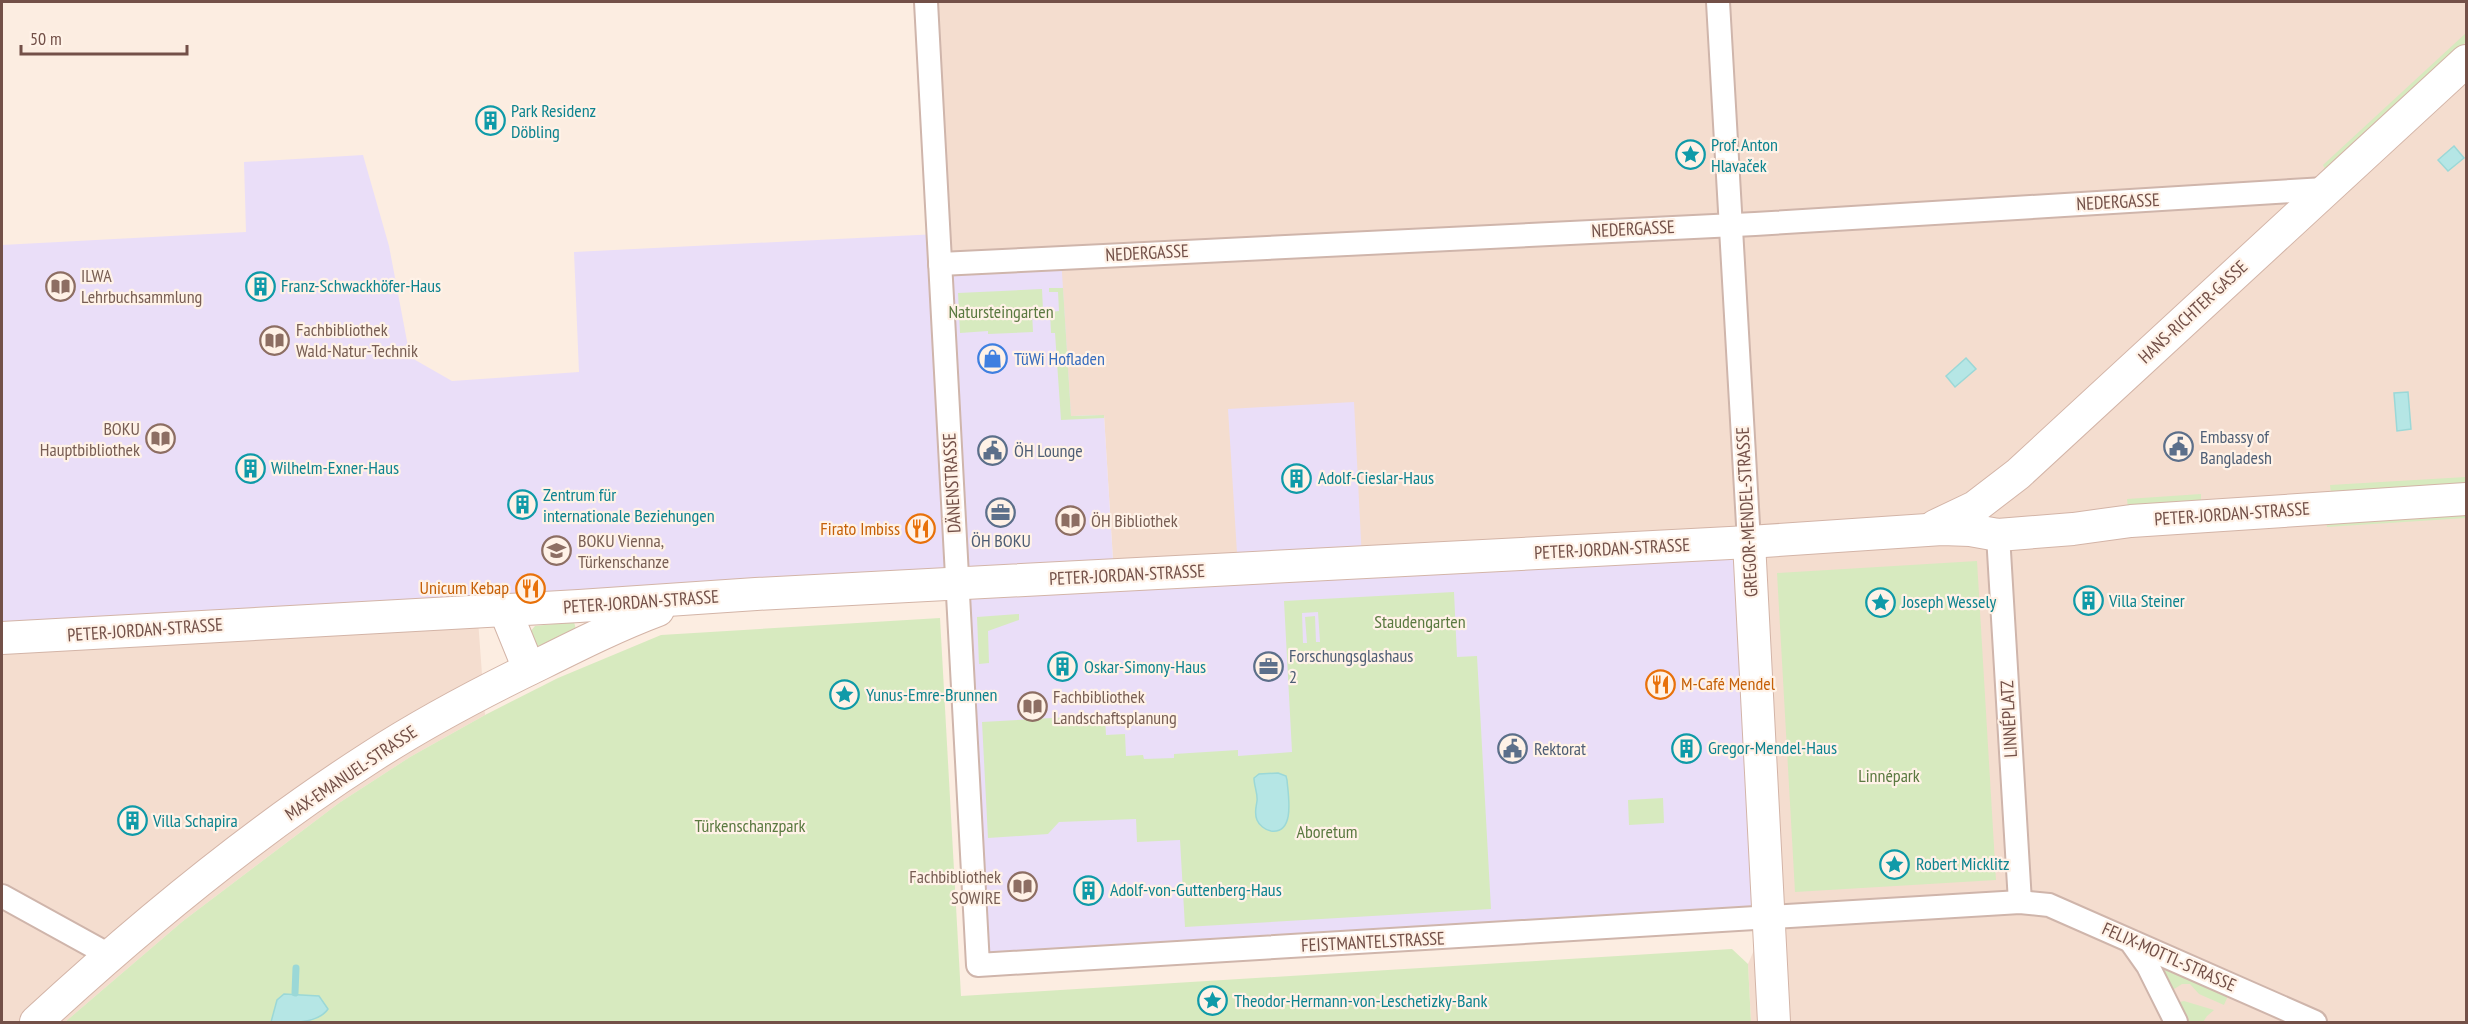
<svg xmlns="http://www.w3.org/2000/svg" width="2468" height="1024" font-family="'PT Sans Narrow',sans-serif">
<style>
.residential{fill:#f4ddcf}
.education{fill:#eadef8}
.green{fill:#d7eabf;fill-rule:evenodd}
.water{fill:#b5e6e5;stroke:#9bd8d7;stroke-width:1.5}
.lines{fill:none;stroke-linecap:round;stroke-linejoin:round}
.stream{stroke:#9bd8d7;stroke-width:7}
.street-casing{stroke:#cfb5ab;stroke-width:26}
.secondary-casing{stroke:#d3b4a7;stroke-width:34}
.street{stroke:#fff;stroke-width:22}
.secondary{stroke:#fff;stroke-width:32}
.labels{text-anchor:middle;stroke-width:4.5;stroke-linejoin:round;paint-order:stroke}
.culture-label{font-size:18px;fill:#0d838f;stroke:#fff2e7;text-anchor:start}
.street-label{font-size:18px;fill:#735048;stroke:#fff2e7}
.education-label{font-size:18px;fill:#785e54;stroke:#fff2e7;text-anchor:start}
.park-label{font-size:18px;fill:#5a7940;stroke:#fff2e7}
.shop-label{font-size:18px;fill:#366cbe;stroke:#fff2e7;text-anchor:start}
.service-label{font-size:18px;fill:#4e5e75;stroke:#fff2e7;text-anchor:start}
.food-label{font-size:18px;fill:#c56008;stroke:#fff2e7;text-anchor:end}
</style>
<rect width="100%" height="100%" fill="#fcede1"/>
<g class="residential">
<polygon points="922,2 2466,2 2466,1022 1751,1022 1748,964 1768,918 1361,560 1353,402 1238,569 1114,576 1104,415 1071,416 940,264"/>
<polygon points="475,579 485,715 410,757 339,803 183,921 65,1022 2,1022 2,606"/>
</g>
<polygon class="education" points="363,155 389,246 410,357 452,381 579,372 574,252 938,234 940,263 1061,257 1071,416 1104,415 1114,576 1238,569 1228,409 1354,402 1362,560 1749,542 1768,919 977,965 957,585 2,638 2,245 246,232 244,162"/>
<g class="green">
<polygon points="2466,33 2466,42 2326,171 2323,165"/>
<polygon points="1049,288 1063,288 1071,416 1104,415 1104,418 1061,420 1055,333 1051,333 1050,312 1059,311 1058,292 1049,292"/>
<polygon points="1042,289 1043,310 1032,311 1033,332 988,334 988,331 960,333 958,293"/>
<polygon points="2466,477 2466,485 2331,493 2330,485"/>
<polygon points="2201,494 2201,503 2128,508 2127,499"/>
<polygon points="2466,511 2466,518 2327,527 2326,520"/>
<polygon points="1977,561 1996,880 1795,892 1777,573"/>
<path d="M1454,592L1457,657L1477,656L1491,909L1185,927L1180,840L1137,842L1136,819L1059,822L1048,834L988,838L982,722L1105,715L1106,735L1125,734L1126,756L1143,755L1144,759L1174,758V754L1238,750V756L1292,752L1284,601ZM1318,612L1320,642H1316L1315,616L1305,617L1307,643H1303L1302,613Z"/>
<polygon points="1019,614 1019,620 988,631 989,663 979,664 977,617"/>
<polygon points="940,618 961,996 1732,949 1748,964 1751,1022 65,1022 183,921 339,803 410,757 485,715 558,678 661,635"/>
<polygon points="574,622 577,633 539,648 536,646 530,632 535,626"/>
<polygon points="1663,798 1664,823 1629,825 1628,800"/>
<polygon points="2168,968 2230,991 2224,1005 2199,994 2190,984 2182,984 2171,991 2162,973"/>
<polygon points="2184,1001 2214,1010 2207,1016 2203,1022 2184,1022 2176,1003"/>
</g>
<g class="water">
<polygon points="2454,146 2464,158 2448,171 2438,160"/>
<polygon points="1966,358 1976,369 1955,387 1946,376"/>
<polygon points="2408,392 2411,429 2397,431 2394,393"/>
<path d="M1278,773L1286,776L1287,780C1288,794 1296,834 1271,831C1265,830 1259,825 1257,820C1254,813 1256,808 1257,801C1258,794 1254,786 1254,778L1259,774Z"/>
<path d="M284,994L319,996L328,1009C318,1024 290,1023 271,1022L277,1000Z"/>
</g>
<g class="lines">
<polyline class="stream" points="295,993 296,968"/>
<defs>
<g id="street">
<polyline points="926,2 978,965 2020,902 2049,905 2315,1022"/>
<polyline points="1718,2 1749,542"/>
<polyline points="940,264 1755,224 2325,189"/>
<polyline points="1998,535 2020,902"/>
<polyline points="2,896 109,955"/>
<polyline points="2131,942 2148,966 2176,1022"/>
</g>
<g id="secondary">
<polyline points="1935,526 1975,507 2018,474 2466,61"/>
<polyline points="1749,542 1774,1022"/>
<polyline points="505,610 529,669"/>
<polyline points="2,638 579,606 756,594 1749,542 1942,529 1970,530 1998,535 2073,529 2131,521 2466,499"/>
<path d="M36,1022C140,926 251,834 371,757C425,722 484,691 542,663C580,644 618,625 658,610"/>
</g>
</defs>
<use href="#street" class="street-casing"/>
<use href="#secondary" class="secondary-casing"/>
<use href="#street" class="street"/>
<use href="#secondary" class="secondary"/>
</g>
<defs>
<symbol id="building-ring" viewBox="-11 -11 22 22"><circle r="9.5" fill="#fff2e7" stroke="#0f9aa8" stroke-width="1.5"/><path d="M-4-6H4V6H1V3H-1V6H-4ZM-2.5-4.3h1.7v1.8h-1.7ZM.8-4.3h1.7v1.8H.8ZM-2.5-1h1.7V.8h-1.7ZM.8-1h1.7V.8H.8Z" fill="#0f9aa8"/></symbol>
<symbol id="sight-ring" viewBox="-11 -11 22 22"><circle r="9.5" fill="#fff2e7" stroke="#0f9aa8" stroke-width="1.5"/><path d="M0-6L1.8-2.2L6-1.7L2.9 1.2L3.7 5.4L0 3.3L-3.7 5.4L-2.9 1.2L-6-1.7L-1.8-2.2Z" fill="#0f9aa8"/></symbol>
<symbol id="library-ring" viewBox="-11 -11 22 22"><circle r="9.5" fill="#fff2e7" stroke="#8d6e63" stroke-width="1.5"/><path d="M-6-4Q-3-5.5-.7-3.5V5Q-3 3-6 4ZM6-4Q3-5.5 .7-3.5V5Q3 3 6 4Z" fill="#8d6e63"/></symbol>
<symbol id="shop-ring" viewBox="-11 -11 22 22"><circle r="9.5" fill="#fff2e7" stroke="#3f7fe0" stroke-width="1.5"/><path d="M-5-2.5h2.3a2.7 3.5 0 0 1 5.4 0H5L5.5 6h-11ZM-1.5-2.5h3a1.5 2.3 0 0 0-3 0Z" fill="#3f7fe0"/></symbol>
<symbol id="civic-ring" viewBox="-11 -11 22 22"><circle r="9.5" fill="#fff2e7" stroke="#5c6f8a" stroke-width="1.5"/><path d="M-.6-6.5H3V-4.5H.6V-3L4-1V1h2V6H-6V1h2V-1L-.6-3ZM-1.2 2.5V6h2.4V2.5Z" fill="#5c6f8a"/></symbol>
<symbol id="office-ring" viewBox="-11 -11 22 22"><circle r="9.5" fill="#fff2e7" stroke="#5c6f8a" stroke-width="1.5"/><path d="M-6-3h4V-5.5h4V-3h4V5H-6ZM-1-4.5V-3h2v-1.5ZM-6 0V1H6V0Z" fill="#5c6f8a"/></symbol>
<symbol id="restaurant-ring" viewBox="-11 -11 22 22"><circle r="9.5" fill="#fff2e7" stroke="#e8710a" stroke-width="1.5"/><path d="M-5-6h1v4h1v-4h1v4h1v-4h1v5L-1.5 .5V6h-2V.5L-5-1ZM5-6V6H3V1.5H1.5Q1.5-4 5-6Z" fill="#e8710a"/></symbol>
<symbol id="university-ring" viewBox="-11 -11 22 22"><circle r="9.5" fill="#fff2e7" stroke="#8d6e63" stroke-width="1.5"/><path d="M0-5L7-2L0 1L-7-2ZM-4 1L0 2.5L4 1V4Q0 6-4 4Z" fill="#8d6e63"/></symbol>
</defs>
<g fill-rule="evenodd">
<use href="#building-ring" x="474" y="104" width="33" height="33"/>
<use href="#sight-ring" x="1674" y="138" width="33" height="33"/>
<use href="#library-ring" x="44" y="270" width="33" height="33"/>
<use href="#building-ring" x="244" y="270" width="33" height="33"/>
<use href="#library-ring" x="258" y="324" width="33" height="33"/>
<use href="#shop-ring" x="976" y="342" width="33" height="33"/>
<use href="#library-ring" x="144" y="422" width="33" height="33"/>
<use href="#civic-ring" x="2162" y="430" width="33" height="33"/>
<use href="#civic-ring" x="976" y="434" width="33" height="33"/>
<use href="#building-ring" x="234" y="452" width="33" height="33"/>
<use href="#building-ring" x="1280" y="462" width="33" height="33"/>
<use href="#building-ring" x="506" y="488" width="33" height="33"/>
<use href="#office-ring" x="984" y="496" width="33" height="33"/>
<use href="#library-ring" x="1054" y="504" width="33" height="33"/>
<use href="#restaurant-ring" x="904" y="512" width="33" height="33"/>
<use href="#university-ring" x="540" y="534" width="33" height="33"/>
<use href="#restaurant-ring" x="514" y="572" width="33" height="33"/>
<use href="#building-ring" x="2072" y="584" width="33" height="33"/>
<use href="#sight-ring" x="1864" y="586" width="33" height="33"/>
<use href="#office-ring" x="1252" y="650" width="33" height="33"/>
<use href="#building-ring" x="1046" y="650" width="33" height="33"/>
<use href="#restaurant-ring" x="1644" y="668" width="33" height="33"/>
<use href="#sight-ring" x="828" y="678" width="33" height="33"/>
<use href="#library-ring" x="1016" y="690" width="33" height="33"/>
<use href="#building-ring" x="1670" y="732" width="33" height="33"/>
<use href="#civic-ring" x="1496" y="732" width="33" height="33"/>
<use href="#building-ring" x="116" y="804" width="33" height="33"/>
<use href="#sight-ring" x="1878" y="848" width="33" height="33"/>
<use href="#library-ring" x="1006" y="870" width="33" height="33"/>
<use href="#building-ring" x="1072" y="874" width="33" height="33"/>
<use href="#sight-ring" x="1196" y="984" width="33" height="33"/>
</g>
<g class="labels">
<g class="culture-label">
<text x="511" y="117">Park Residenz<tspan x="511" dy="21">Döbling</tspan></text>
<text x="1711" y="151">Prof. Anton<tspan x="1711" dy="21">Hlavaček</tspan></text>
<text x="281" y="292">Franz-Schwackhöfer-Haus</text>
<text x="271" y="474">Wilhelm-Exner-Haus</text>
<text x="1318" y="484">Adolf-Cieslar-Haus</text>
<text x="543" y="501">Zentrum für<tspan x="543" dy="21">internationale Beziehungen</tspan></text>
<text x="2109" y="607">Villa Steiner</text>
<text x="1902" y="608">Joseph Wessely</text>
<text x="1084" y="673">Oskar-Simony-Haus</text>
<text x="866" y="701">Yunus-Emre-Brunnen</text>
<text x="1708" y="754">Gregor-Mendel-Haus</text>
<text x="153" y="827">Villa Schapira</text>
<text x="1916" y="870">Robert Micklitz</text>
<text x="1110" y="896">Adolf-von-Guttenberg-Haus</text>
<text x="1234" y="1007">Theodor-Hermann-von-Leschetizky-Bank</text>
</g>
<g class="street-label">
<text transform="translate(2118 202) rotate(-3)" y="6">NEDERGASSE</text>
<text transform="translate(1633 229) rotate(-3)" y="6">NEDERGASSE</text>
<text transform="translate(1147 253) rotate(-3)" y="6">NEDERGASSE</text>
<text transform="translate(2193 312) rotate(-43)" y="6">HANS-RICHTER-GASSE</text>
<text transform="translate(952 483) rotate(-93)" y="6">DÄNENSTRASSE</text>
<text transform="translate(1747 512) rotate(-93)" y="6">GREGOR-MENDEL-STRASSE</text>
<text transform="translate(2232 514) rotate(-4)" y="6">PETER-JORDAN-STRASSE</text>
<text transform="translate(1612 549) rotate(-3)" y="6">PETER-JORDAN-STRASSE</text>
<text transform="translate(1127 575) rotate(-3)" y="6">PETER-JORDAN-STRASSE</text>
<text transform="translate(641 602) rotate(-4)" y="6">PETER-JORDAN-STRASSE</text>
<text transform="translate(145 630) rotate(-4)" y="6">PETER-JORDAN-STRASSE</text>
<text transform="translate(2009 719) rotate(-93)" y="6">LINNÉPLATZ</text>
<text transform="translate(351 773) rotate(-34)" y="6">MAX-EMANUEL-STRASSE</text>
<text transform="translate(1373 942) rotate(-3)" y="6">FEISTMANTELSTRASSE</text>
<text transform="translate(2169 957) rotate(24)" y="6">FELIX-MOTTL-STRASSE</text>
</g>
<g class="education-label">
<text x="81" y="282">ILWA<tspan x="81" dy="21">Lehrbuchsammlung</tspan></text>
<text x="296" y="336">Fachbibliothek<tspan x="296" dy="21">Wald-Natur-Technik</tspan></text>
<text x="140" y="435" text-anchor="end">BOKU<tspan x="140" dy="21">Hauptbibliothek</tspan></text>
<text x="1091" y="527">ÖH Bibliothek</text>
<text x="578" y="547">BOKU Vienna,<tspan x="578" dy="21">Türkenschanze</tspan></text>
<text x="1053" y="703">Fachbibliothek<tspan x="1053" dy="21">Landschaftsplanung</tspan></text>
<text x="1001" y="883" text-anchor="end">Fachbibliothek<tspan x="1001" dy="21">SOWIRE</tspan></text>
</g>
<g class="park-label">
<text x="1001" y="318">Natursteingarten</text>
<text x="1420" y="628">Staudengarten</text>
<text x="1889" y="782">Linnépark</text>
<text x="750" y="832">Türkenschanzpark</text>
<text x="1327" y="838">Aboretum</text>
</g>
<g class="shop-label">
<text x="1014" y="365">TüWi Hofladen</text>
</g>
<g class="service-label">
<text x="2200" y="443">Embassy of<tspan x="2200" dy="21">Bangladesh</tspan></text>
<text x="1014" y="457">ÖH Lounge</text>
<text x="1001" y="547" text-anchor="middle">ÖH BOKU</text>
<text x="1289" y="662">Forschungsglashaus<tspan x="1289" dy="21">2</tspan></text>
<text x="1534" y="755">Rektorat</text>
</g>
<g class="food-label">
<text x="900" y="535">Firato Imbiss</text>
<text x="509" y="594">Unicum Kebap</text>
<text x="1681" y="690" text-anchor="start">M-Café Mendel</text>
</g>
</g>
<rect width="2468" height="1024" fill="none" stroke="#735048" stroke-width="6"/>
<path d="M21 45v9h166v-9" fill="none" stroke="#735048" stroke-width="3"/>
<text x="30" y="45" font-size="18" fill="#735048" stroke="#fff2e7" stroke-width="4.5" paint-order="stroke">50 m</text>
</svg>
